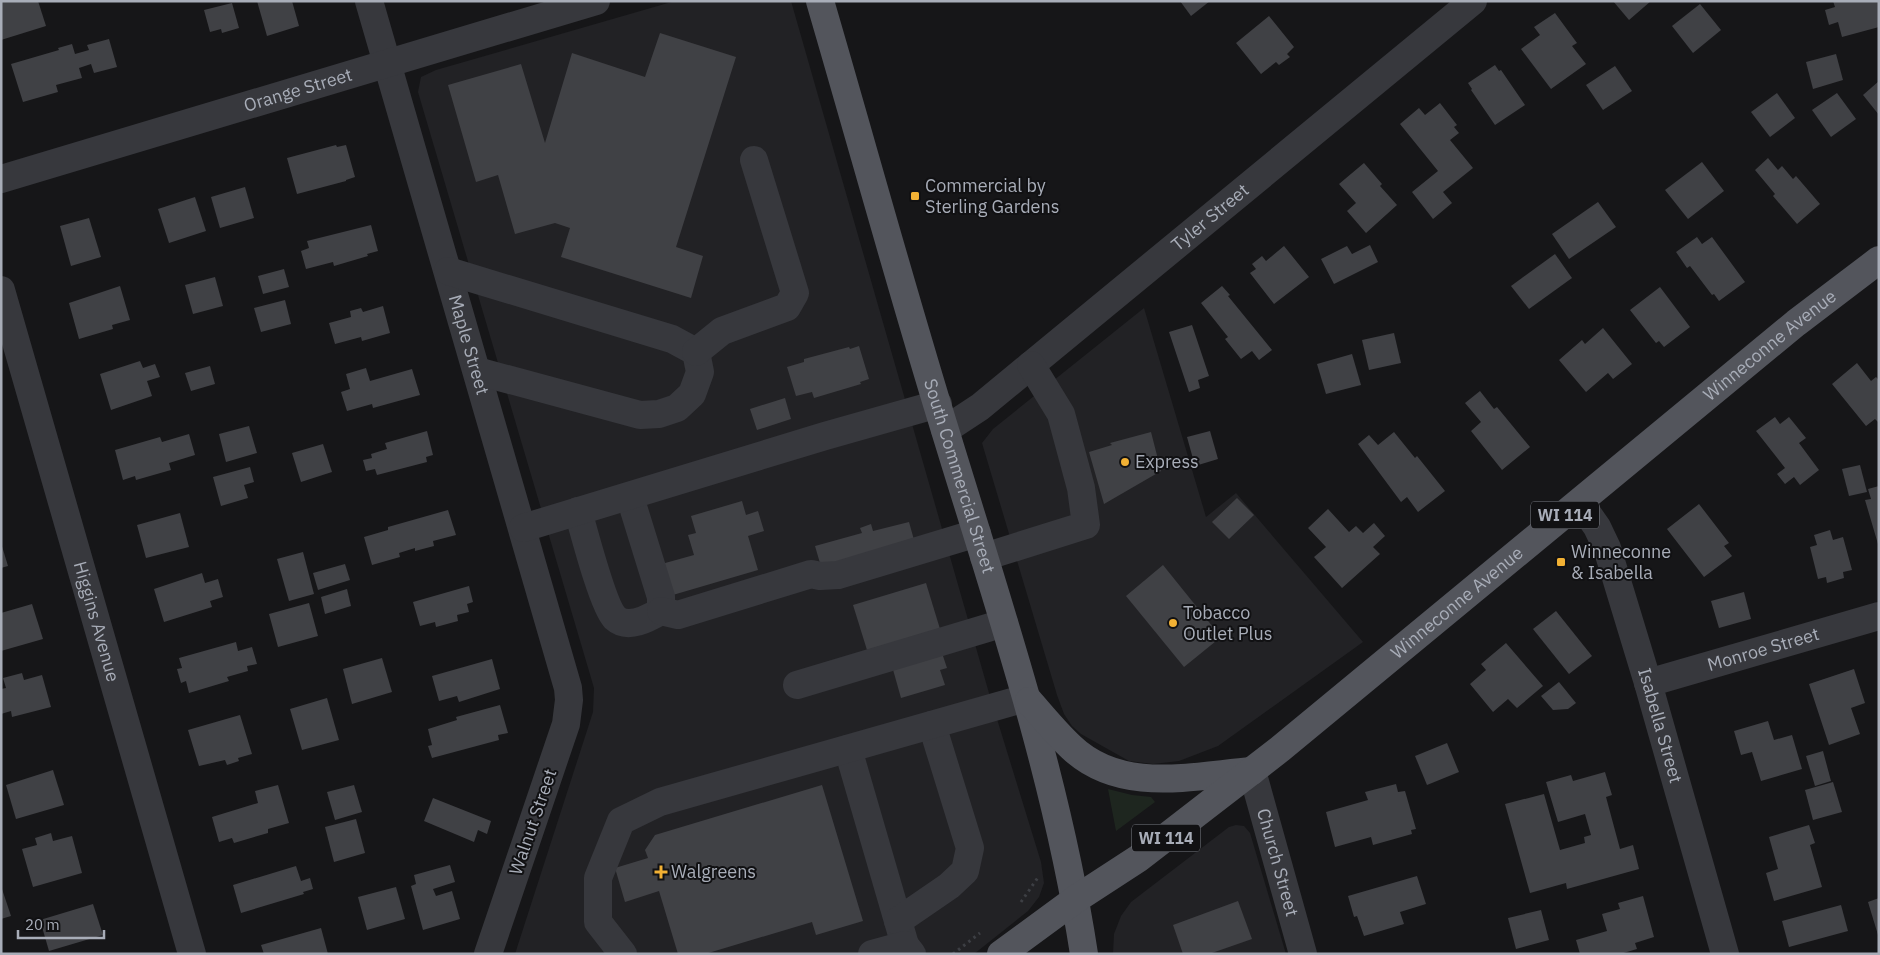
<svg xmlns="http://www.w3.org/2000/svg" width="1880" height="955" font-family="'IBM Plex Sans',sans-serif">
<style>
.built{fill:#222225}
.green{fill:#1e261f}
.building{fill:#404145}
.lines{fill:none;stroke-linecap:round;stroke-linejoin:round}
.path{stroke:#3d3f44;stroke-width:3;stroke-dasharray:2.5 4;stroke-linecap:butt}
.minor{stroke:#37383d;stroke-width:28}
.major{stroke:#53555c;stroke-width:28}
.poi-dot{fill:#f2b134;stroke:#111113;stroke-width:2}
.labels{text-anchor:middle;stroke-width:4;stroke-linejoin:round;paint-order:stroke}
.shield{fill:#111113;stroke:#7b7e86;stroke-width:1}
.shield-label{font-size:16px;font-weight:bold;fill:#a8adb8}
.street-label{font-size:18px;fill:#a8adb8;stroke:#111113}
.poi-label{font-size:18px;fill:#a8adb8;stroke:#111113;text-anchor:start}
</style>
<rect width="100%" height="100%" fill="#161618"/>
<g class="built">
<polygon points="675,1 791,1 989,693 1041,862 1044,883 1039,897 1028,911 974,954 515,954 593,712 594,688 418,92 421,77 436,70"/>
<polygon points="1144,308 1206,517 1236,493 1363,642 1218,746 1179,761 1153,764 1129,761 1081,734 1072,726 1064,714 1057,695 982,443 993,429"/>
<polygon points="1236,825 1244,826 1250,833 1286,954 1113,954 1114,934 1121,916 1131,902 1229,827"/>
</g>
<polygon class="green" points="1108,789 1132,795 1151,797 1155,802 1116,831"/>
<g class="building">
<polygon points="1,1 38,1 46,26 1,40"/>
<polygon points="257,1 292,1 299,26 267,36"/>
<polygon points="1180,1 1210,1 1191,16"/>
<polygon points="1613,1 1651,1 1629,20"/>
<polygon points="1833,1 1879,1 1879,27 1842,37 1838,22 1829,25 1825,10 1835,7"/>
<polygon points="232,3 239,28 222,33 221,29 210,32 204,10"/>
<polygon points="1700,4 1721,30 1693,53 1672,26"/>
<polygon points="1555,13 1577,43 1572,46 1586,64 1551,89 1521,49 1540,35 1534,27"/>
<polygon points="1269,16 1294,47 1287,54 1290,57 1279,65 1276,62 1261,74 1236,43"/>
<polygon points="660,33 736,57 676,247 703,256 691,298 561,257 570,228 555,223 515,234 498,175 476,182 448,85 521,64 545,143 572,53 645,77"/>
<polygon points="109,39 117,67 94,73 91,64 79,68 82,78 56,85 58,92 23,102 11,64 59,50 58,48 72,44 75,54 89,50 87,45"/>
<polygon points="1836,54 1843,80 1813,89 1806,62"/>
<polygon points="1495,65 1499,71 1501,70 1525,105 1495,125 1471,90 1472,89 1468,83"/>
<polygon points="1615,66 1632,91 1603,110 1586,85"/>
<polygon points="1879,81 1879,115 1863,95"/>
<polygon points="1777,93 1795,118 1770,137 1751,112"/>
<polygon points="1837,93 1856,119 1831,137 1812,110"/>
<polygon points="1440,103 1457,125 1454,127 1459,133 1450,140 1473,168 1443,192 1452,203 1433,219 1412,192 1438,171 1400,124 1419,108 1425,115"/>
<polygon points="336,145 337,147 346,145 355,177 346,180 346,181 297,194 287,158"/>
<polygon points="1768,158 1778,170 1782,166 1793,179 1796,176 1820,204 1797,224 1773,196 1775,194 1755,170"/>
<polygon points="1702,162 1724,191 1688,219 1665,190"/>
<polygon points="1364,163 1382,184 1380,186 1397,205 1366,233 1347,211 1356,203 1339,184"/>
<polygon points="245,187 254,218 220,228 211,197"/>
<polygon points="195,197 206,231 169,243 158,209"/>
<polygon points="1598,202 1616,227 1569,259 1552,234"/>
<polygon points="89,218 101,257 71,266 60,226"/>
<polygon points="371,225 378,251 367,254 368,256 334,266 333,262 306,269 301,251 309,248 307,241"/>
<polygon points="1697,237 1702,244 1712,237 1745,282 1719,301 1714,294 1712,295 1690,266 1687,268 1676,252"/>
<polygon points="1370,245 1378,262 1334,284 1321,259 1347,246 1352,254"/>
<polygon points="1284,246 1309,277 1274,304 1250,273 1256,269 1252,264 1262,256 1266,261"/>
<polygon points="1555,254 1572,278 1529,309 1511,286"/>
<polygon points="284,269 289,287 263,294 258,276"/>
<polygon points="215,277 223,306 193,314 185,285"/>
<polygon points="120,286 130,320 112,325 113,329 79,339 69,303"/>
<polygon points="1222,286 1230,295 1228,296 1272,350 1259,360 1252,351 1241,359 1225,339 1228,337 1201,303"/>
<polygon points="1660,287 1690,327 1664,347 1659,341 1656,343 1630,310"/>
<polygon points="285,300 291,324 261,332 254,308"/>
<polygon points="383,306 390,333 362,341 361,337 335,344 329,323 351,317 350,311 361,308 363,312"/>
<polygon points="1192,325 1209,376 1198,380 1200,388 1189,392 1169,332"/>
<polygon points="1603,328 1632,364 1613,379 1608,373 1586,392 1559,360 1582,340 1585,344"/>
<polygon points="1394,333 1401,363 1369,370 1362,340"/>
<polygon points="859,346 869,379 860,382 861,384 814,398 812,392 796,396 787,367 804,362 804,359 849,347 850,349"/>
<polygon points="1352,354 1361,385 1326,394 1317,364"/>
<polygon points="140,361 143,368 155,364 160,377 147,381 152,396 111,410 100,374"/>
<polygon points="1857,363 1871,381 1876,377 1879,380 1879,423 1875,419 1866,426 1832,384"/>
<polygon points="210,366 215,384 191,391 185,373"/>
<polygon points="366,368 370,381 412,369 420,395 373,408 372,404 347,411 341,392 350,389 346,374"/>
<polygon points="1480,391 1494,409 1497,407 1530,447 1502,470 1471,431 1481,422 1465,403"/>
<polygon points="785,398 791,419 757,430 750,409"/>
<polygon points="1775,417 1780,424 1789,417 1806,438 1799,443 1819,470 1800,485 1794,477 1785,484 1777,474 1785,468 1756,431"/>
<polygon points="249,426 257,453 226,462 219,434"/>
<polygon points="427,431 433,455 426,457 427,462 377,475 375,469 366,471 363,460 372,458 371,454 387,449 385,443"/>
<polygon points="1210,431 1218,459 1195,466 1187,437"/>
<polygon points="1151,432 1161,471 1104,504 1089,452 1112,445 1110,443"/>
<polygon points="1394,432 1415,458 1417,456 1445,491 1418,512 1407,497 1401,502 1358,444 1369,435 1378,445"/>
<polygon points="189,434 195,455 169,463 171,470 136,480 135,476 123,480 115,450 160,437 162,442"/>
<polygon points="323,444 332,472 301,482 292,453"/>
<polygon points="1860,465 1867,492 1849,496 1842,469"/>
<polygon points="250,467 254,482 244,485 248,498 221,506 213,477"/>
<polygon points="1879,486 1879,544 1878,544 1865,500 1871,499 1868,489"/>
<polygon points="1237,498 1254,515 1229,539 1212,522"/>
<polygon points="742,501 746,515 758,511 764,531 748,536 758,570 666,597 658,565 694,555 688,535 696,533 691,516"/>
<polygon points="1699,504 1729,543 1724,546 1732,556 1704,577 1667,529"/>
<polygon points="1328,509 1349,532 1356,526 1363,533 1374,523 1385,536 1373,547 1380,554 1342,588 1314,557 1326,547 1308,528"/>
<polygon points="448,510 456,535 433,541 434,546 415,551 415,548 399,553 400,557 372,565 364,537 388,530 388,527"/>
<polygon points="180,513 189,547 146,558 137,525"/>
<polygon points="909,522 916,547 822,570 815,546 862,533 860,528 871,524 873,531"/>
<polygon points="1830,530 1833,540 1843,537 1852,570 1843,572 1844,578 1827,583 1826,577 1818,579 1810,547 1817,545 1814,535"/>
<polygon points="1,543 8,566 1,568"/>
<polygon points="303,552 314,594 289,601 277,559"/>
<polygon points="345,564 350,580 318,590 313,573"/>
<polygon points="1163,565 1221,637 1184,667 1126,596"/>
<polygon points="202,573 205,583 218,579 223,597 210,601 212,607 164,622 154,589"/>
<polygon points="926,583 940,629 867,650 853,605"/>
<polygon points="469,586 473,602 467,604 469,612 457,615 458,621 436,627 435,622 420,626 413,602"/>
<polygon points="347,589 351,606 325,614 321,597"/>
<polygon points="1744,592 1751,619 1719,628 1711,601"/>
<polygon points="309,603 318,636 278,647 269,614"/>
<polygon points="32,604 43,639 1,651 1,613"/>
<polygon points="1556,611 1592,656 1569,674 1533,629"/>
<polygon points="236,642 238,651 252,647 257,664 247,666 248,671 227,677 229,681 189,693 186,681 181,683 177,669 182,668 179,658"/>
<polygon points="1506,643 1543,686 1517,708 1508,699 1493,712 1470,684 1486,670 1481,664"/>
<polygon points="942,653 947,668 940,670 945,685 901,698 892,666"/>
<polygon points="382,658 392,692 352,704 343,669"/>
<polygon points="492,659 500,689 459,702 457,696 439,701 432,676"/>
<polygon points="1854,669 1865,703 1851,708 1860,734 1829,745 1809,684"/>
<polygon points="22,673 24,680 42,675 51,707 12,717 11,711 1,714 1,689 6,688 3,678"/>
<polygon points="1559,682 1576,703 1568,709 1553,710 1541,696"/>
<polygon points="327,698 339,740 302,750 290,709"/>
<polygon points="500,705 508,733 498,735 499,740 432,758 428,746 432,745 428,729 457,720 456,717"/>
<polygon points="240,715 252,754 238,758 239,761 227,765 225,760 199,766 188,730"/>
<polygon points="1768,721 1774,740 1792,735 1802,769 1761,781 1752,752 1741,755 1734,731"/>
<polygon points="1447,743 1459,772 1427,785 1415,756"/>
<polygon points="1823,751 1831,781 1815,786 1806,756"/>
<polygon points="53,770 64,805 16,819 6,785"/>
<polygon points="1605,772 1612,795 1606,797 1620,849 1633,845 1639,869 1567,889 1566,883 1530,893 1505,804 1544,794 1560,850 1585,843 1584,837 1591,835 1585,814 1558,822 1546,782 1571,775 1573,781"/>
<polygon points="1833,782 1842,812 1813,820 1805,790"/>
<polygon points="1396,784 1398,792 1405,791 1416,829 1411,830 1412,834 1373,845 1371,837 1335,847 1326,812 1368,800 1365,792"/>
<polygon points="278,785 289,823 268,829 268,833 234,843 232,838 219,842 212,817 258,803 255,791"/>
<polygon points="354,785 362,812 335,820 327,792"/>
<polygon points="822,785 863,921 816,935 812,922 705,954 678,954 659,891 625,902 615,868 648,858 645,850 655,835"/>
<polygon points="433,798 491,821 487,834 478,830 474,842 424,821"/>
<polygon points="356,819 365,853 334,862 325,827"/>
<polygon points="1809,825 1815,843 1810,845 1822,887 1774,901 1766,873 1778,869 1769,837"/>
<polygon points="51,833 53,841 72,836 82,873 33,887 22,849 37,845 35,838"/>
<polygon points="450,865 455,882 433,889 436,896 452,891 460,919 423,930 411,886 416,884 414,875"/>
<polygon points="296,866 301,881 310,878 313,889 303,892 304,894 241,913 233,885"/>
<polygon points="1417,876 1426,904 1400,912 1404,924 1364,936 1357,916 1354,917 1348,896"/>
<polygon points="1,886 11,916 1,919"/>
<polygon points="396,887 405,919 367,930 358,897"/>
<polygon points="1643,896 1654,937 1635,943 1637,949 1620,954 1580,954 1576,940 1607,931 1602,914 1620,909 1618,903"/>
<polygon points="1879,898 1879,935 1878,935 1868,902"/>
<polygon points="1238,901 1252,939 1209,954 1183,954 1173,925"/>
<polygon points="93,904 103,935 49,951 40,920"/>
<polygon points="1841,905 1848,931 1789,947 1782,921"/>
<polygon points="1541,910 1549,940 1516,949 1508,918"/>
<polygon points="321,928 328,954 264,954 261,945"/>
</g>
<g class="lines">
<g class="path">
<polyline points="1021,902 1039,876"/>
<polyline points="953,954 980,933"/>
</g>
<g class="minor">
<path id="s1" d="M369,1L568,688L569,700L566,724L488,954"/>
<path id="s2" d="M1,179L596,1"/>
<polyline points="448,271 672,339 696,352 700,372 692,394 677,408 659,414 640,415 477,371"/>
<path id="s3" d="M1,290L192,954"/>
<polyline points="696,352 722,331 787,307 795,293 754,160"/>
<path id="s4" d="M945,430L980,407L1473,1"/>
<path id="s5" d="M1580,503L1597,527L1607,548L1648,683L1725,954"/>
<path d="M578,511C584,532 603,606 615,618C628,630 649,618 661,611V597L630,497"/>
<polyline points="523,528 825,436 938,404"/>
<polyline points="984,557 1086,525 1081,488 1061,414 1031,365"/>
<polyline points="661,611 678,615 811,574 820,576 838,575 977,533"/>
<path id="s6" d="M1648,683L1879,616"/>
<polyline points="797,685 1004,623"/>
<polyline points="848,749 905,945"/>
<path id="s7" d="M1252,771L1303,954"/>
<polyline points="898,921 949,886 965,871 970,848 932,725"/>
<polyline points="623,954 598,922 598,878 621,821 660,802 1026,698"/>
<polyline points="872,954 905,945 912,954"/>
</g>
<g class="major">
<path id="s8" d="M820,1C863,148 903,295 948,440C1000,610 1057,778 1084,954"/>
<path d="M1029,701C1043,717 1056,733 1071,747C1120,794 1191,776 1252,771"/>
<path id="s9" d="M1001,954L1076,899L1139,858L1280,749L1796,323L1879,260"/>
</g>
</g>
<g class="poi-dot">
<rect x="910" y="191" width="10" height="10" rx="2.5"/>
<circle cx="1125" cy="462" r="5"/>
<rect x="1556" y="557" width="10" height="10" rx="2.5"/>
<circle cx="1173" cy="623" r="5"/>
<path d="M658.5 864.5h5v5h5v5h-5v5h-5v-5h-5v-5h5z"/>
</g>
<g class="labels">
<g class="shield">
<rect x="1531" y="501.5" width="68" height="27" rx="4"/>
<rect x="1132" y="824.5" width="68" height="27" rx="4"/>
</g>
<g class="shield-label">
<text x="1565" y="521">WI 114</text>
<text x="1166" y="844">WI 114</text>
</g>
<g class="street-label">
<text dy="6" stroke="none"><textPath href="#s2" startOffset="310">Orange Street</textPath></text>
<text dy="6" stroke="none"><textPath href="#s4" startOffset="340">Tyler Street</textPath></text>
<text dy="6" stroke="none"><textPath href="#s1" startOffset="358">Maple Street</textPath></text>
<text dy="6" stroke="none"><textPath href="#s9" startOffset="981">Winneconne Avenue</textPath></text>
<text dy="6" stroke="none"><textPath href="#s8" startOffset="495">South Commercial Street</textPath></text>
<text dy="6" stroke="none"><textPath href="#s9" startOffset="576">Winneconne Avenue</textPath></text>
<text dy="6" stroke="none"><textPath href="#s3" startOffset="345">Higgins Avenue</textPath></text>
<text dy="6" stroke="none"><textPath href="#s6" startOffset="120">Monroe Street</textPath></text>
<text dy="6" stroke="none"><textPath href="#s5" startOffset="238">Isabella Street</textPath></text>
<text transform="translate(533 822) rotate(-71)" y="6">Walnut Street</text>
<text dy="6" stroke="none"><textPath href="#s7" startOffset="95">Church Street</textPath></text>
</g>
<g class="poi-label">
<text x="925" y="192">Commercial by<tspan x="925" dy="21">Sterling Gardens</tspan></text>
<text x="1135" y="468">Express</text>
<text x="1571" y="558">Winneconne<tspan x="1571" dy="21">&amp; Isabella</tspan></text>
<text x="1183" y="619">Tobacco<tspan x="1183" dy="21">Outlet Plus</tspan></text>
<text x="671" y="878">Walgreens</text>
</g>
</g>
<rect width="1880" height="955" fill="none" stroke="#a8adb8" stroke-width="5"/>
<path d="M18 930v8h86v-8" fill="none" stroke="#a8adb8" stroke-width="2.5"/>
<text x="25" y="930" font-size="15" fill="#a8adb8" stroke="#111113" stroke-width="4" paint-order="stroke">20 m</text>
</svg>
